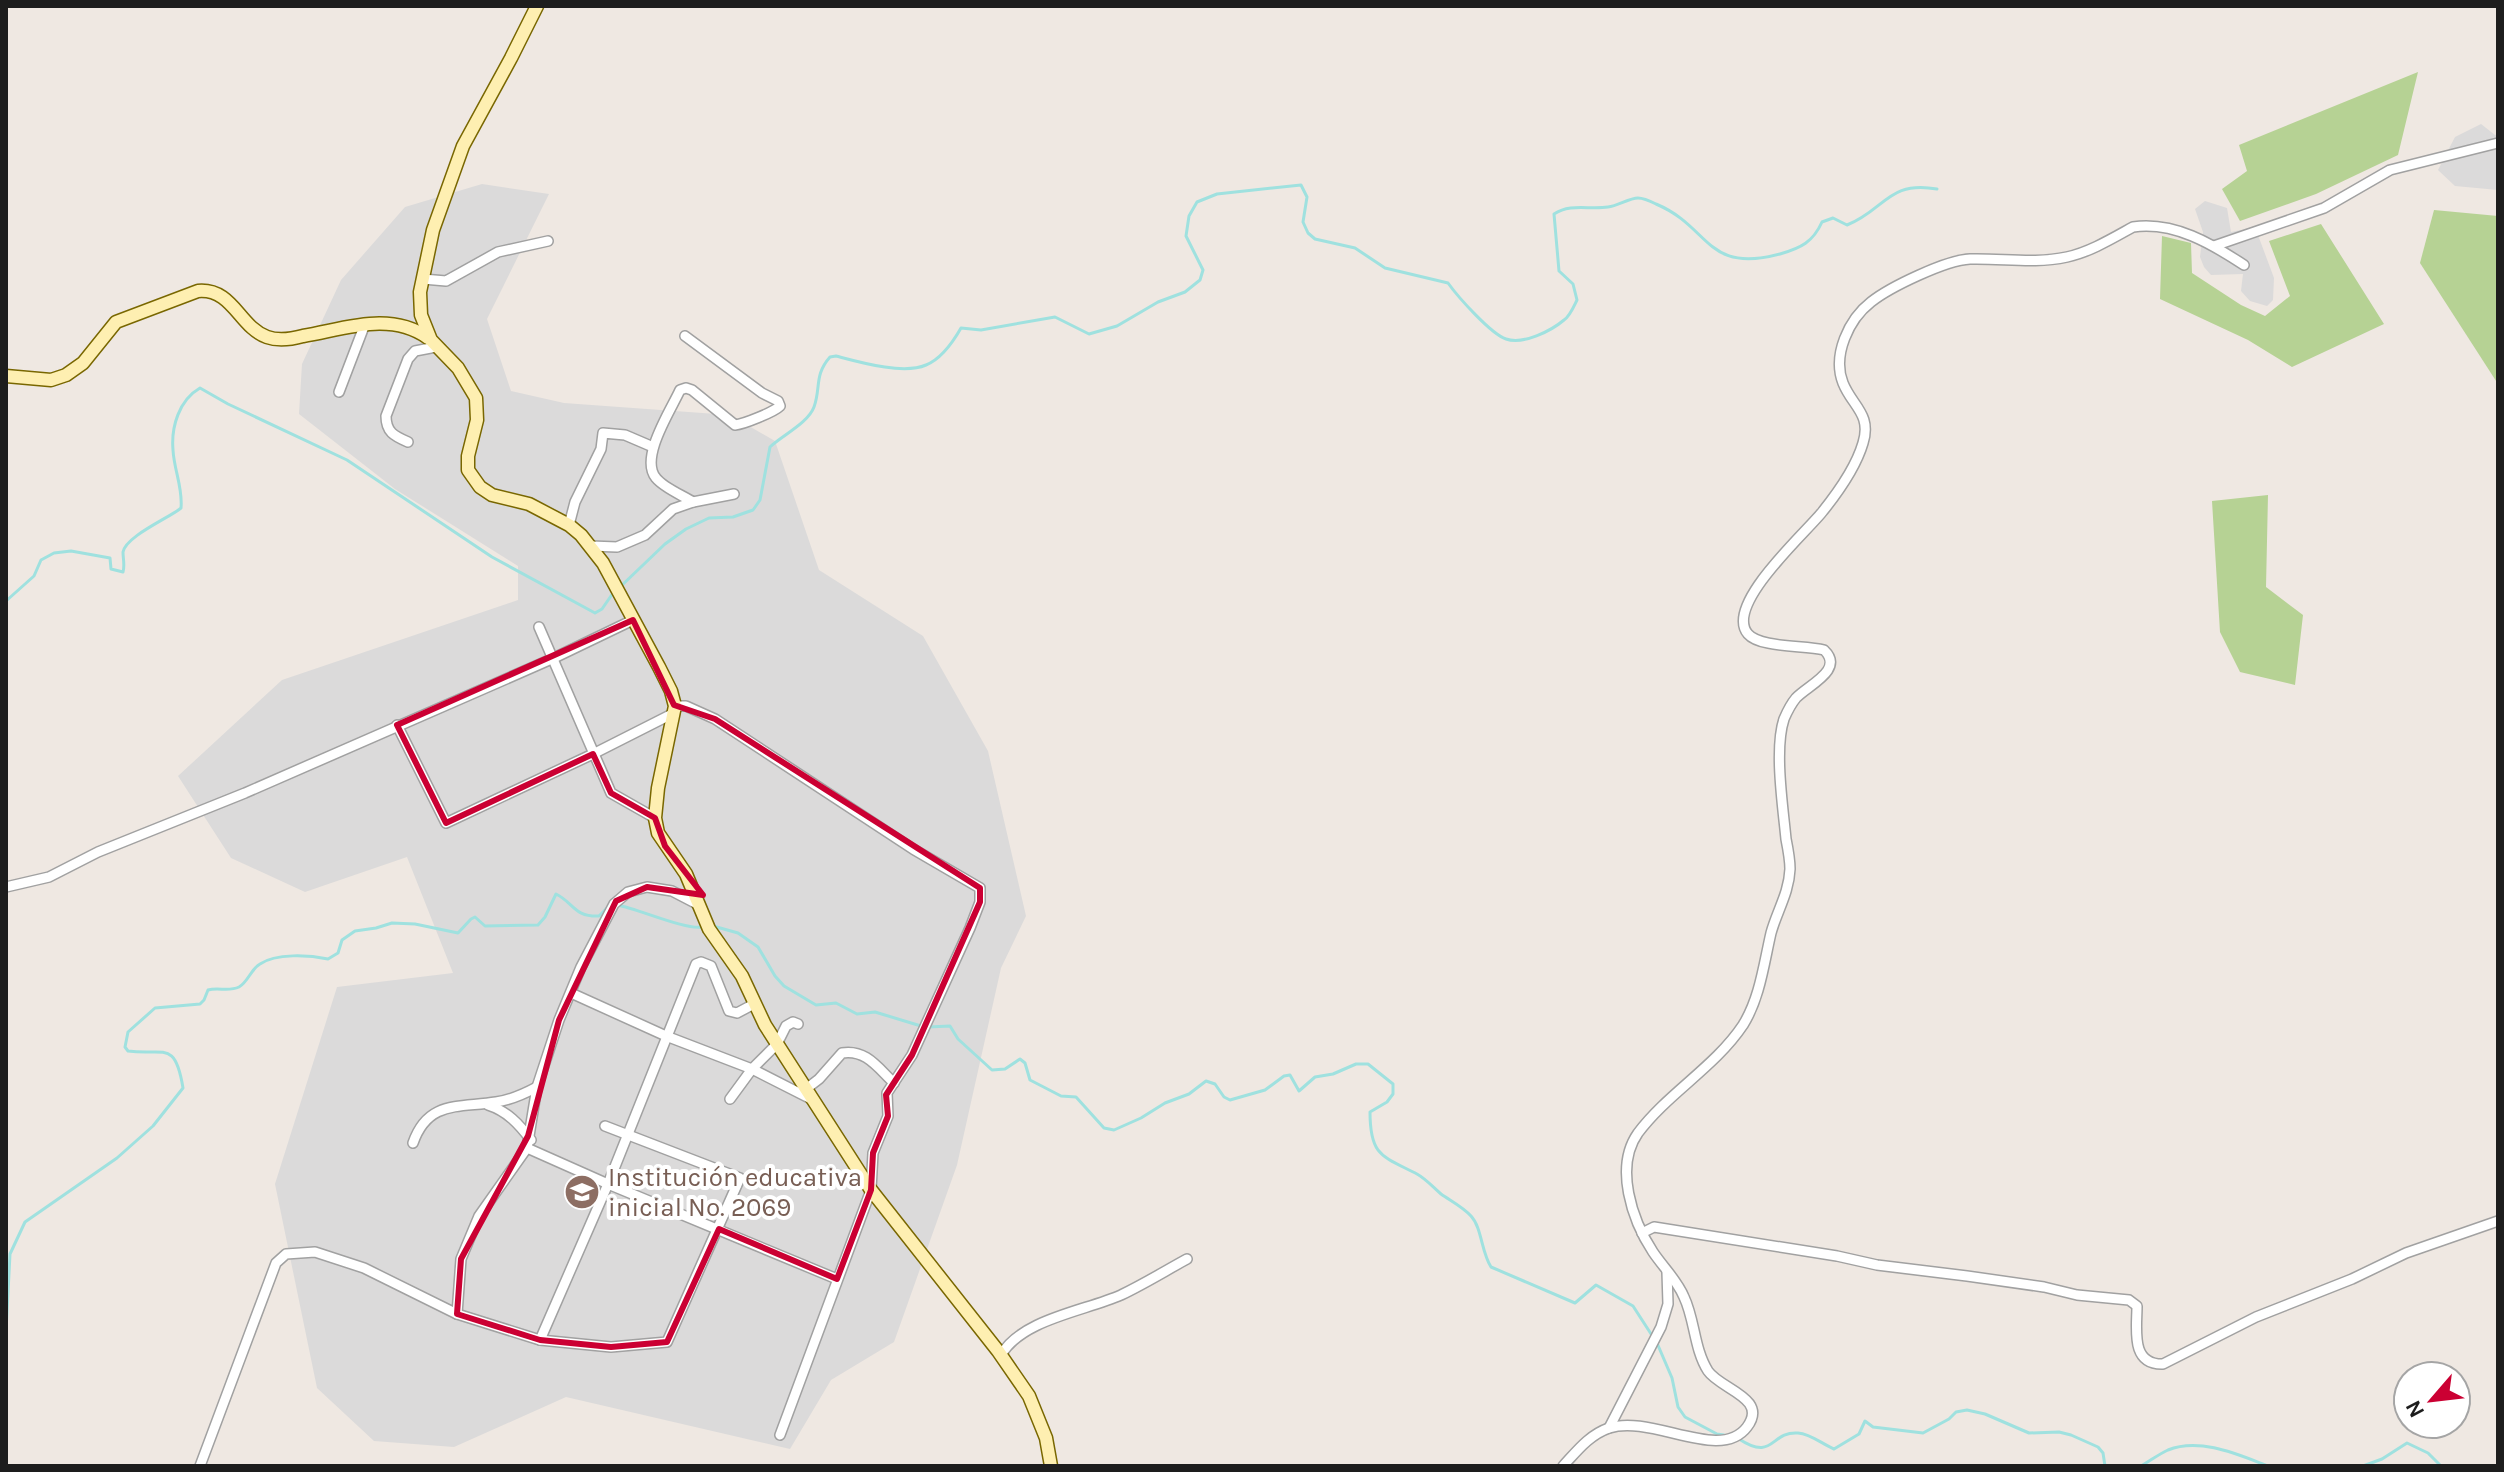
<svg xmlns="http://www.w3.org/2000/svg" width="2504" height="1472" font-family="Karla,sans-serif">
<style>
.residential{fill:#dbdada}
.forest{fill:#b6d294}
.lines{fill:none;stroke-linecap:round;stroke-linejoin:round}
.stream{stroke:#9fe1df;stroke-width:3}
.street-casing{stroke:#a1a1a1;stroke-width:12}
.secondary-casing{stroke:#796700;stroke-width:15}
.street{stroke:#fff;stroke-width:9}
.secondary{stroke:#feefb1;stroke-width:12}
.marked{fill:none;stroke:#cb0033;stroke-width:6;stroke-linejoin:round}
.labels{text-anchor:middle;stroke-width:8;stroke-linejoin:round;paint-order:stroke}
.education-label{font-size:26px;fill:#785e54;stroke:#fff;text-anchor:start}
</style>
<rect width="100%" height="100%" fill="#efe8e2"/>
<g class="residential">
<polygon points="2481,124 2495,135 2498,134 2498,190 2455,186 2438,170 2455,137"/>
<polygon points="482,184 549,194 487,319 511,391 564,403 730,415 775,441 819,570 923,636 988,751 1026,916 1001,968 957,1165 894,1342 831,1380 790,1449 566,1397 454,1447 374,1441 317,1388 275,1184 337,987 453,973 407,857 305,892 231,858 178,776 282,680 518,600 518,566 395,489 299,414 302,364 341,280 405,207"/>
<polygon points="2205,201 2227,208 2231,232 2255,227 2274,278 2273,300 2267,306 2250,301 2241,291 2243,274 2211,275 2204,267 2200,257 2203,232 2195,209"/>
</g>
<g class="forest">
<polygon points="2418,72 2398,155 2316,194 2240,221 2222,189 2247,171 2239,145"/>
<polygon points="2434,210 2498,216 2498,384 2420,263"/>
<polygon points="2321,224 2384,324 2292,367 2248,340 2160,299 2162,236 2191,243 2192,273 2241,305 2265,316 2290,296 2269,241"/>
<polygon points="2268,495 2266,587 2303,615 2295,685 2240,672 2220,632 2212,501"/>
</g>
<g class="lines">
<g class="stream">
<path d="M619,588L665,544L686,529L709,518L733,517L753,510L760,500L770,447C783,435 808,423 814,407C821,388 814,375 830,357L836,356C859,362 903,375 926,365C941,359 953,342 961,328L981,330L1055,317L1089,334L1117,326L1158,302L1185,292L1200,280L1203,270L1186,236L1189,216L1197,202L1217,194L1301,185L1307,197L1303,222L1308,233L1315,239L1355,248L1385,268L1448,283C1458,297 1491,334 1506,339C1523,345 1551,331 1564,320C1570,316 1574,306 1577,300L1573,284L1559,271L1554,214C1571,203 1589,210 1608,207C1618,206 1629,198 1638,198C1643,198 1652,202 1656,204C1711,227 1705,274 1780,254C1801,248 1813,242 1822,222L1833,218L1847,225C1885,210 1888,180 1937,189"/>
<path d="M6,601L34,576L41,560L54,553L71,551L110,558L111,569L123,572C125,565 123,559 123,552C126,536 169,518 181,508C183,488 174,470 173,450C171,427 179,400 200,388L228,404L347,460L492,557L595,613L602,609L613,593"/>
<path d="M617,905C639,909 685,930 702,927"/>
<polyline points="713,926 738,933 758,947 775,976 784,986 816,1005 836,1003 857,1014 875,1012 921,1026"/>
<path d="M928,1027L950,1026L958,1039L992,1070L1005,1069L1020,1059L1025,1063L1030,1080L1061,1096L1076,1097L1104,1128L1114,1130L1141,1118L1165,1103L1189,1094L1206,1081L1215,1084L1224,1097L1230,1100L1265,1090L1284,1076L1290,1075L1299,1091L1315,1077L1333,1074L1356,1064H1368L1393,1084V1094L1387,1102L1370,1112C1370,1156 1382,1156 1417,1174C1426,1179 1433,1187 1441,1194C1451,1201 1463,1207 1471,1216C1482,1228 1481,1251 1491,1267L1575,1303L1596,1285L1633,1306L1653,1337"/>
<path d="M6,1331L10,1254L25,1222L117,1158L153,1126L183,1088C175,1039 164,1056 128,1051L125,1047L128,1032L155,1008L200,1004L204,1000L208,990C218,987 229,992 239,987C248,982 251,969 260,964C276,953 309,955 328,959L338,953L342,940L355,931L376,928L392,923L415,924L458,933L471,919L475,917L485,926L538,925L545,917L556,894C574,903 574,917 599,916L607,908"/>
<polyline points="1657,1343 1672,1378 1678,1407 1685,1417 1717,1434 1724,1435"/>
<path d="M1739,1439C1774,1462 1770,1431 1798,1433C1811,1434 1822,1444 1834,1449L1859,1434L1865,1421L1873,1427L1923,1433L1949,1419L1956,1412L1967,1410L1985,1414L2029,1433L2059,1432L2071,1435L2098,1447L2103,1453L2105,1466"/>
<path d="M2141,1466C2150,1461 2159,1454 2168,1450C2200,1437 2239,1455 2268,1466"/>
<polyline points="2363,1466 2382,1459 2407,1443 2428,1453 2441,1466"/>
</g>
<defs>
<g id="street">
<polyline points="2214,246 2324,208 2390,170 2498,143"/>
<polyline points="423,279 446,281 498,252 548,241"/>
<path d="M685,336L762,393L778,401L780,406C774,412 744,424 735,425L692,390L686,388L680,390C671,410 639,458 656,478C664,488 682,495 693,502"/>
<polyline points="339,392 365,324"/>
<path d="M408,442C394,436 386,432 386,416L408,359L415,351L436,347"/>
<polyline points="569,525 575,502 601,449 603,433 625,435 653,447"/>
<polyline points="591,546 617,547 645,535 673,509 693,502 734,494"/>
<polyline points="539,627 611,793 655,818"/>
<polyline points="675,706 686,706 715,719 913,849 980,888 980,902 970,928 912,1055 887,1093 888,1116 873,1153 871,1190 780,1435"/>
<polyline points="397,725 446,823 593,754 674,713"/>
<polyline points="6,887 49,877 98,852 245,793 554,658 633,620"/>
<polyline points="571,993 666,1036 752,1069 813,1100"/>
<path d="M806,1089L819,1079L842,1053C866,1049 878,1068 894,1083"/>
<polyline points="730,1099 752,1069 777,1044 786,1026 793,1022 798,1024"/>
<path d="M488,1105C507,1111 519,1124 531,1140"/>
<path d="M413,1143C428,1100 459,1108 496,1102C511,1100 524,1094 537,1087"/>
<polyline points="527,1148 608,1184 837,1279"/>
<path d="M1642,1233L1654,1227L1837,1256L1877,1265L1967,1276L2044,1287L2077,1295L2129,1300L2137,1306C2137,1329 2130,1365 2163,1364L2256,1317L2352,1279L2406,1253L2498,1221"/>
<polyline points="457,1314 461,1259 479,1216 527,1148 537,1087 559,1020 581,967 614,904 628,892 647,887 672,891 699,905"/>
<polyline points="540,1340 608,1184 696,964 701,962 711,966 729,1011 737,1013 754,1004"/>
<path d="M1001,1355C1022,1319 1085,1311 1121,1295C1144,1284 1165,1271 1187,1259"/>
<polyline points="1609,1428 1661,1327 1668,1304 1667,1272"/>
<polyline points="200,1466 276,1263 286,1254 315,1252 364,1268 457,1314 540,1340 611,1347 667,1342 740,1178 605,1126"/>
<path d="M1563,1466C1577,1451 1589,1435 1609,1428C1652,1414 1720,1463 1747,1427C1769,1398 1720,1389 1708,1371C1694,1349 1695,1320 1684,1297C1677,1280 1663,1267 1653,1252C1632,1220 1614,1167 1638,1133C1668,1093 1715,1067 1743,1025C1760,998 1764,963 1771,933C1777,911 1789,893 1790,869C1790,860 1788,849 1786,839C1783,807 1774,749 1784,719C1787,712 1791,704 1796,698C1808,685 1845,670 1824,650C1805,645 1760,648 1748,634C1723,605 1808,531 1823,511C1839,491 1856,467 1863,443C1872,414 1852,406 1843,383C1832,355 1849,319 1871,302C1890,287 1946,260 1970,259C2003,258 2034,264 2067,257C2090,252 2113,238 2133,227C2174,221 2212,244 2244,265"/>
</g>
<g id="secondary">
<polyline points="537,6 511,58 463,146 433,230 420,292 421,315 431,340 458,368 476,398 477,420 468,456 468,470 480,487 492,495 529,504 569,525 581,535 603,563 659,667 671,691 675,706 658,788 655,818 658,833 686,874 709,929 742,976 765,1025 871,1190 998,1351 1029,1396 1046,1438 1051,1466"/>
<path d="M6,376L51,380L66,375L83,363L116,322L198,291C233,288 239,327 267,337C278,341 292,339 303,336C345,329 390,311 428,338"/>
</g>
</defs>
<use href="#street" class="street-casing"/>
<use href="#secondary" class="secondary-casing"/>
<use href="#street" class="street"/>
<use href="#secondary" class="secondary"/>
</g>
<path class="marked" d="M633,620L674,705L715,719L980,888V902L912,1055L886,1095L888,1116L873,1153L871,1190L837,1279L719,1229L667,1342L611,1347L540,1340L457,1314L461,1259L528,1136L559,1020L616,901L647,887L703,895L665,846L655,818L611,793L593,754L446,823L397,725Z"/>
<defs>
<symbol id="school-disc" viewBox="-11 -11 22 22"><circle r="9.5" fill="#8d6e63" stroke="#fff"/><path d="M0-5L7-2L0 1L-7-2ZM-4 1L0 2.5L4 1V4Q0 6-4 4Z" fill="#fff"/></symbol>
</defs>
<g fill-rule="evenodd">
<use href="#school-disc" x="562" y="1172" width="40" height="40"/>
</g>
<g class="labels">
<g class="education-label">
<text x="608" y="1186">Institución educativa<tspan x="608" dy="30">inicial No. 2069</tspan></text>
</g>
</g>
<rect width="2504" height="1472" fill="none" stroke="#1d1d1d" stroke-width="16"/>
<g transform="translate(2432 1400) rotate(242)"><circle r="38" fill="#ffffff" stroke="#a5a5a5" stroke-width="2"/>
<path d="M0-6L14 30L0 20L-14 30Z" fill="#cb0033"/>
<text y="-12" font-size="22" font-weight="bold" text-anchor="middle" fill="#1d1d1d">N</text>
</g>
</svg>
